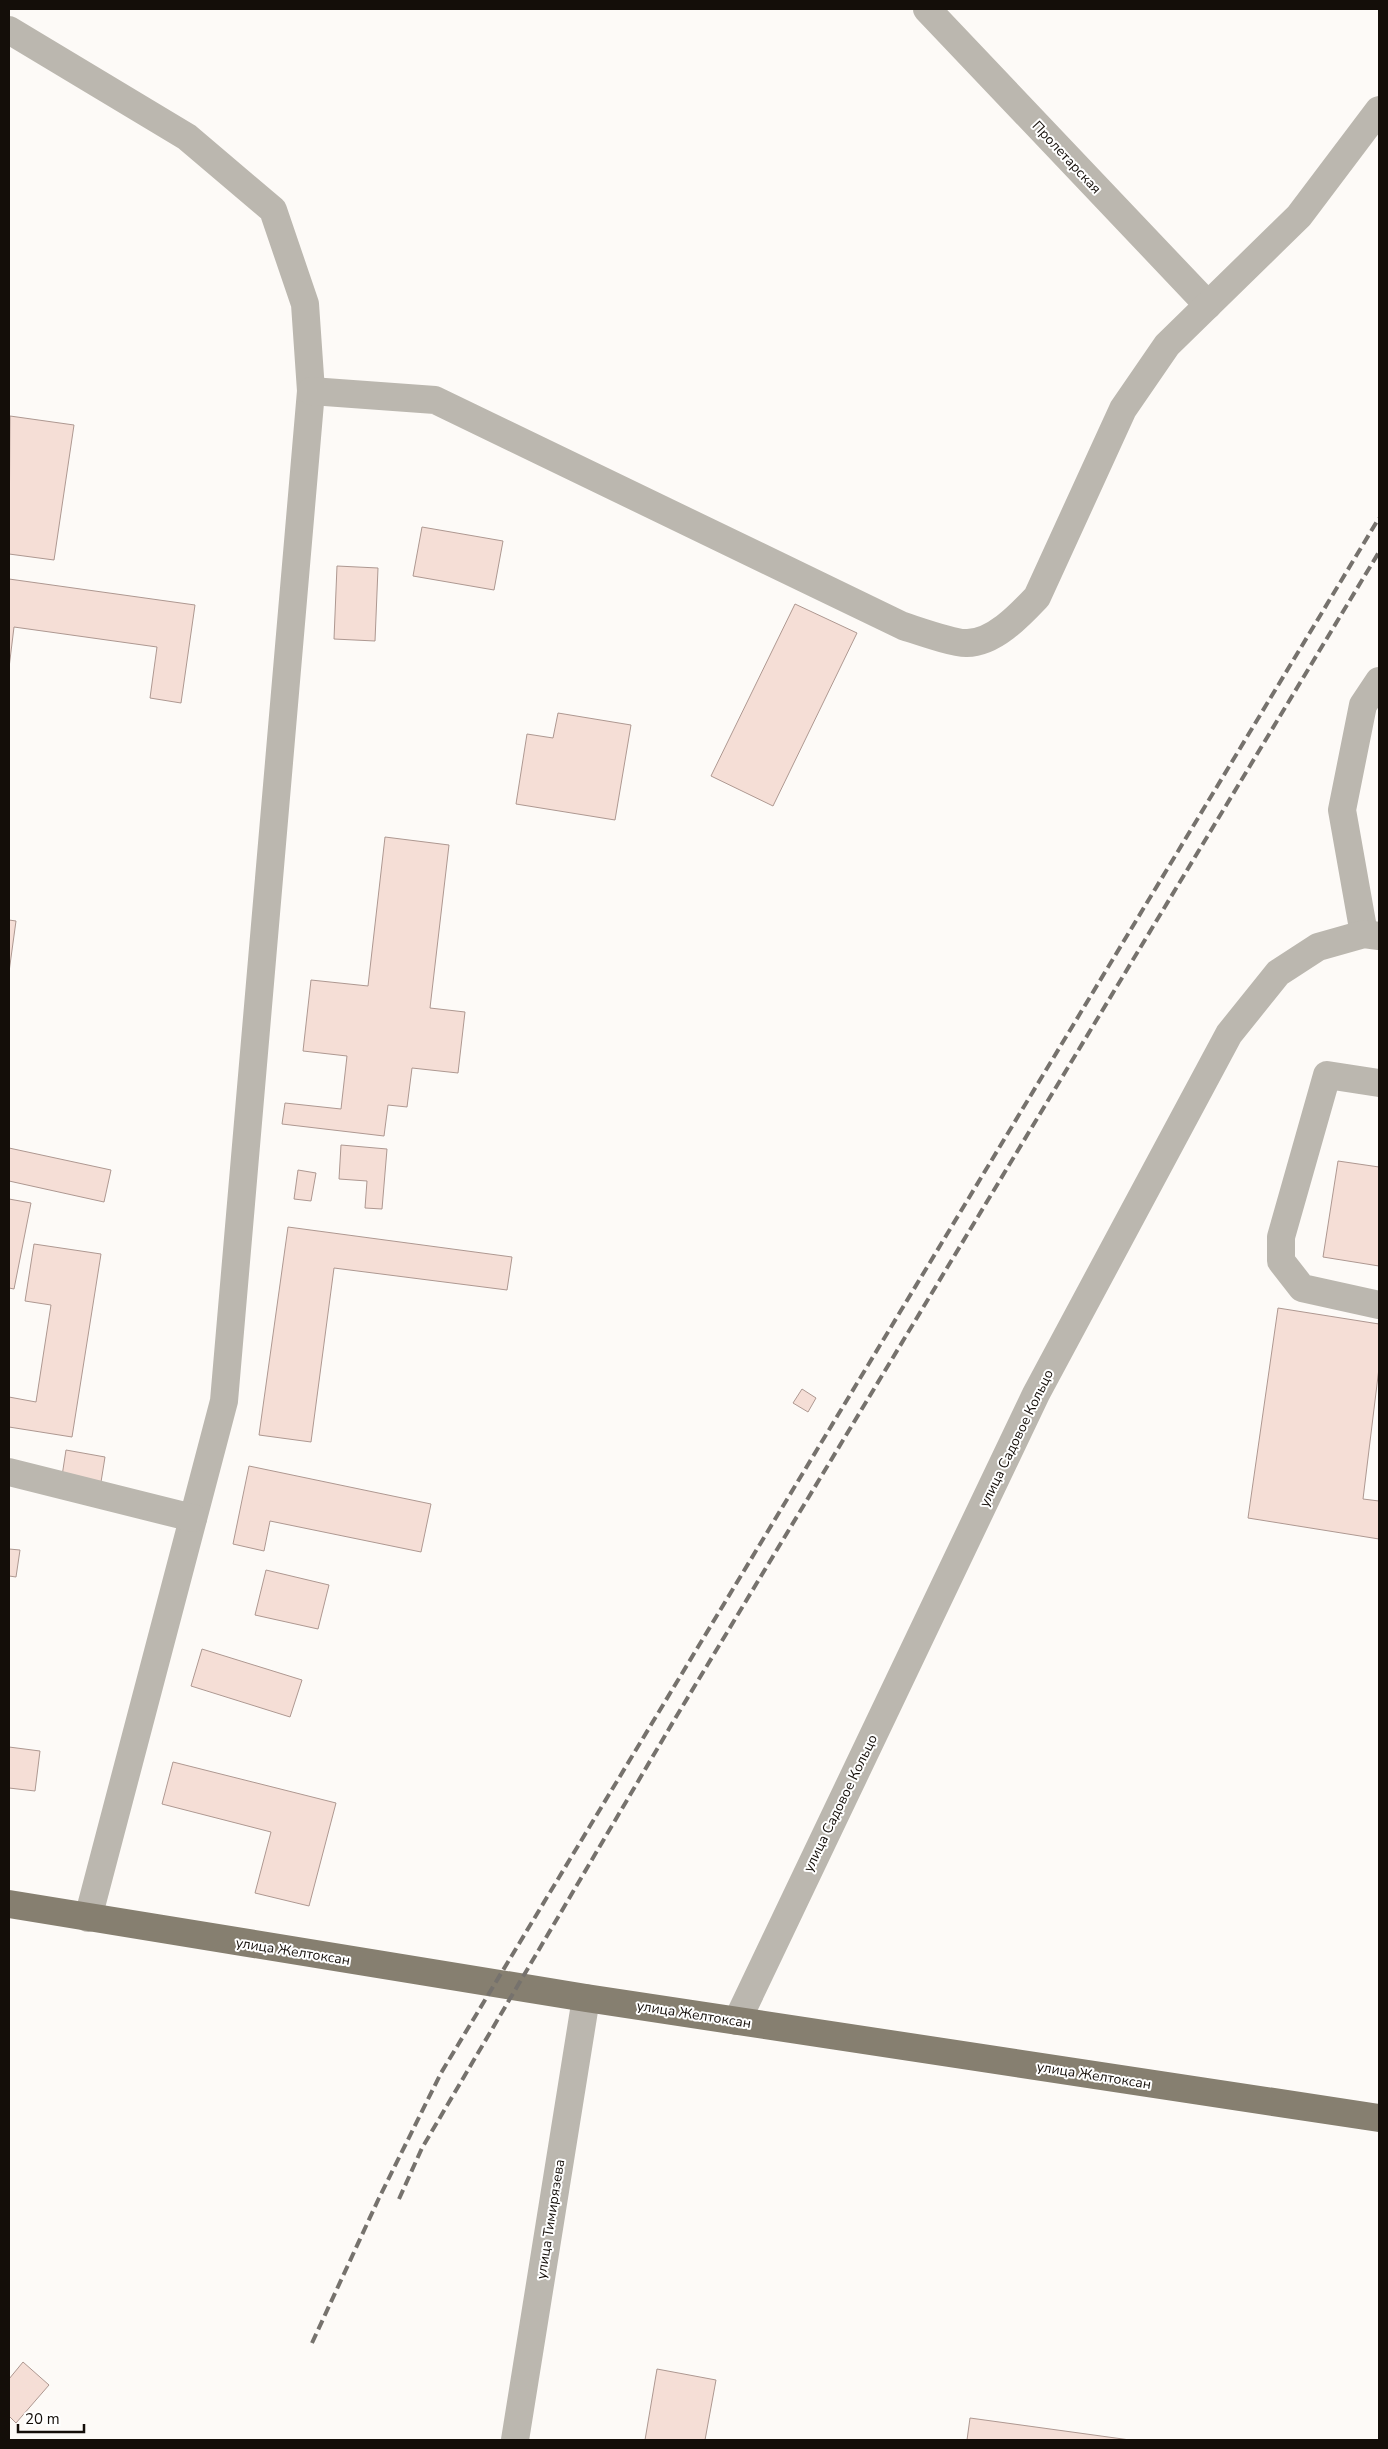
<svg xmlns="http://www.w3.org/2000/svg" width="1388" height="2449" font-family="'Nunito Sans',sans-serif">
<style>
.building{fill:#f5ded6;stroke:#ae9891}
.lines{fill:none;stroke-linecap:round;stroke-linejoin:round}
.minor{stroke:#bbb7af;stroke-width:28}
.major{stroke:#867f70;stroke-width:28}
.rail{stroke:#76726d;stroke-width:4;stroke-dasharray:10 5;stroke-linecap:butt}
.labels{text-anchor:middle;stroke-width:4;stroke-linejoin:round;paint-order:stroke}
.street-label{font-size:14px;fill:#140e09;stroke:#fff}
</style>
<rect width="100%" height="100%" fill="#fdfaf7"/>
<g class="building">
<polygon points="10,416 74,425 54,560 9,554"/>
<polygon points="422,527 503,541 494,590 413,576"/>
<polygon points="337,566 378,568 375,641 334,639"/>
<polygon points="9,579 195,605 181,703 150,698 157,647 14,627 9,668"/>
<polygon points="795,604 857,633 773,806 711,776"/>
<polygon points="558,713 631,725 615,820 516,804 527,734 553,738"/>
<polygon points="385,837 449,845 430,1008 465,1012 458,1073 412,1068 407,1107 388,1105 384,1136 282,1124 285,1103 341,1109 347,1056 303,1051 311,980 368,986"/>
<polygon points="9,920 16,921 9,972"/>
<polygon points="341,1145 387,1149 382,1209 365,1208 367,1181 339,1179"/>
<polygon points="9,1148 111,1170 104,1202 9,1181"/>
<polygon points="1338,1161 1379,1167 1379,1266 1323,1257"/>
<polygon points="298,1170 316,1173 311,1201 294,1199"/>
<polygon points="9,1199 31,1203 14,1289 9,1288"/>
<polygon points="288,1227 512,1257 507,1290 334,1268 311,1442 259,1435"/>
<polygon points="34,1244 101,1254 72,1437 9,1427 9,1397 36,1402 51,1305 25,1301"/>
<polygon points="1278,1308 1379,1324 1379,1368 1363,1499 1379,1501 1379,1539 1248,1518"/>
<polygon points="802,1389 816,1398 808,1412 793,1403"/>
<polygon points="66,1450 105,1457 101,1482 62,1476"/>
<polygon points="249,1466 431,1504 421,1552 270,1521 264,1551 233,1544"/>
<polygon points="9,1549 20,1550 16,1577 9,1576"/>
<polygon points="266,1570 329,1585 318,1629 255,1615"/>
<polygon points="202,1649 302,1680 290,1717 191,1686"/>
<polygon points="9,1747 40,1751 35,1791 9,1788"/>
<polygon points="173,1762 336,1803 309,1906 255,1893 271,1832 162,1804"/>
<polygon points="23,2362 49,2385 16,2423 9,2416 9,2379"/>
<polygon points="657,2369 716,2380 705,2440 645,2440"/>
<polygon points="970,2418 1130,2440 967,2440"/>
</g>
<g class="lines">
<g class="minor">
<polyline points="927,9 1208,305"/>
<polyline points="9,30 187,137 273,210 305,304 311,391 224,1401 88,1918"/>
<path d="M311,391L435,400L903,626C916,630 955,644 967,643C994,643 1020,615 1037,597L1123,409L1167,345L1299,216L1379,110"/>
<polyline points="1364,934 1342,810 1363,705 1379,681"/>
<polyline points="1379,1083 1327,1075 1281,1237 1281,1261 1302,1288 1379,1305"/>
<polyline points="9,1472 193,1518"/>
<polyline points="737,2021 1036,1394 1229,1034 1278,973 1318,947 1364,934 1379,936"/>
<polyline points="515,2440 586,1998"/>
</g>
<polyline class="major" points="9,1904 586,1998 1379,2118"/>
<g class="rail">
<polyline points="399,2199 422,2148 676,1717 1379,552"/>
<polyline points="312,2343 379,2198 441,2073 1379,518"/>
</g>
</g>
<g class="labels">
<g class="street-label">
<text transform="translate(1067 157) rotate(47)" y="5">Пролетарская</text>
<text transform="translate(1016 1438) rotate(-64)" y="5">улица Садовое Кольцо</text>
<text transform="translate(840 1803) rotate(-64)" y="5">улица Садовое Кольцо</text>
<text transform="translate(293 1951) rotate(9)" y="5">улица Желтоксан</text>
<text transform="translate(694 2014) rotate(9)" y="5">улица Желтоксан</text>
<text transform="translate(1094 2075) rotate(9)" y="5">улица Желтоксан</text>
<text transform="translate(550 2219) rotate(-81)" y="5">улица Тимирязева</text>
</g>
</g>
<rect width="1388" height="2449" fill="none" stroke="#140e09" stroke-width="20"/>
<path d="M18 2424v8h66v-8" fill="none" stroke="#140e09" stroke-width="2.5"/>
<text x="25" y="2424" font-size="15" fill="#140e09" stroke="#ffffff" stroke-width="4" paint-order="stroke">20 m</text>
</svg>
